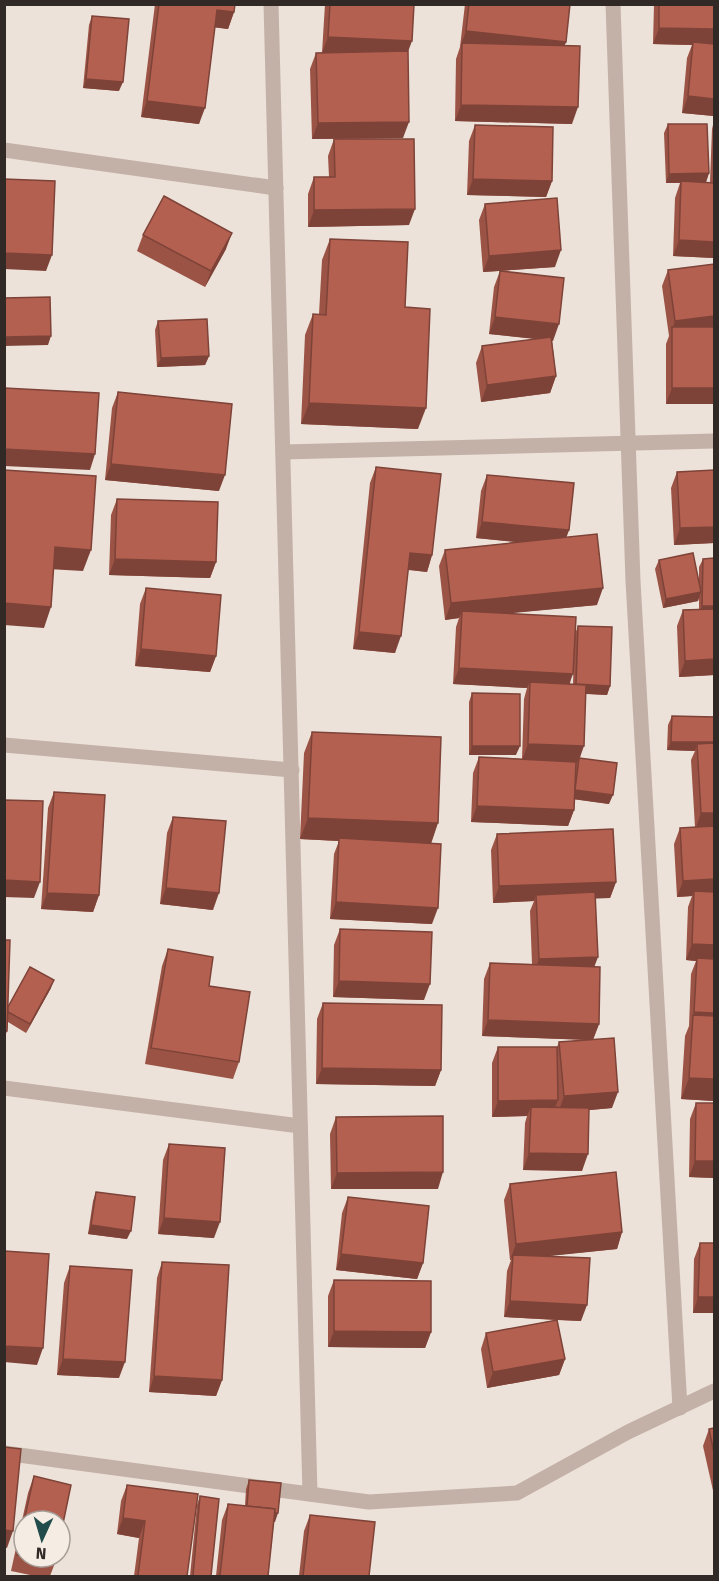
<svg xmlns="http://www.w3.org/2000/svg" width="719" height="1581" font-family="'Fira Sans',sans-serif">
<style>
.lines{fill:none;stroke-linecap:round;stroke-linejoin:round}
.street{stroke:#c3b1a7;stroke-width:15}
.wall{fill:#9b5345;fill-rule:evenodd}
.shaded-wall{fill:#7e4338}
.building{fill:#b46050;stroke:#7e4338;stroke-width:1.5}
</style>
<rect width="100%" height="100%" fill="#ede2d9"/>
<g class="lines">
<g class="street">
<polyline points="271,4 310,1494"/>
<polyline points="613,4 633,581 680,1408"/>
<polyline points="4,150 276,188"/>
<polyline points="283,452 714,441"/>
<polyline points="4,745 292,770"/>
<polyline points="4,1088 300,1126"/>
<polyline points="4,1453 369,1502 517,1493 628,1432 714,1391"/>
</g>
</g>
<g class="wall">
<polygon points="155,4 235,4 234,12 228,29 215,27 199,124 141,117"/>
<polygon points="325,4 414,4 408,52 403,138 312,139 310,69 316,53 322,53"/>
<polygon points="465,4 570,4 566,42 564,46 572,124 455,121 456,59 460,47"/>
<polygon points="654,4 714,4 714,116 682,113 687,58 692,45 653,44"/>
<polygon points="92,16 119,91 83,88 89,25"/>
<polygon points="714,121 714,258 673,256 675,198 680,183 666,183 664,133 668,124 709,173 706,182 710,182 712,129"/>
<polygon points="475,125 552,181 546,197 467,195 469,141"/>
<polygon points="334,139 409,225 308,227 308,194 314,177 329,177 328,156"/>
<polygon points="485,204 555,267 483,272 479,220"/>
<polygon points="143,235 226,249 205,287 137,251"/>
<polygon points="330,239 405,307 418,429 301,424 305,335 313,314 319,314 322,260"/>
<polygon points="714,264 714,404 666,404 666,344 669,336 662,286 668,270"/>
<polygon points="500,271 553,341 552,340 556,376 550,393 481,402 476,363 482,346 539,339 489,334 494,287"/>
<polygon points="158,321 209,356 205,365 157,367 155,330"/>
<polygon points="118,392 219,491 105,480 112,408"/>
<polygon points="376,467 432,555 427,572 408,570 395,653 353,649 370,483"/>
<polygon points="714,470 714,543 674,545 671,488 677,472"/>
<path d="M487,475L569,530L566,537L597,605L509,613L575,634L578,626L610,686L607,695L586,694L580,758L609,804L574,799V810L568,826L471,822L473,773L479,757L522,759L524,699L527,688L453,684L456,627L459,618L445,620L439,566L445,550L518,542L476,538L481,491ZM574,652L573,684H570Z"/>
<polygon points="117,499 216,562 210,578 109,575 111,515"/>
<polygon points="703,559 714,675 679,677 677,626 683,610 699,609 699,597 698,601 663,608 655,569 659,560 699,583 699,567"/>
<polygon points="146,588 216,656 210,672 135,666 140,604"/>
<polygon points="472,693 516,755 469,755 469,702"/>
<polygon points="672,716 714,717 714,1101 681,1099 685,1036 689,1026 691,974 696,961 686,960 688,907 692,896 677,897 674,844 680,828 695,827 691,760 695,751 667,750 668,725"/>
<polygon points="312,732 431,843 432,924 330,919 334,854 339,841 300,839 304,753"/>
<polygon points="54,792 99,895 93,912 41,909 48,808"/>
<polygon points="173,817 213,910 160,904 167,833"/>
<polygon points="497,834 616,882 610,898 596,898 594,967 599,1024 593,1039 612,1108 589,1110 582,1171 523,1170 525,1123 527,1116 492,1117 492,1063 498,1047 557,1047 559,1042 587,1040 482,1036 484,979 490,963 532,964 530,911 534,901 493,903 491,850"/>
<polygon points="340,929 424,1000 333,997 334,945"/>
<polygon points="4,940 8,1007 51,988 26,1033 8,1022 7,1031 4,1039"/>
<polygon points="168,949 209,986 239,1062 233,1079 145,1064 162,966"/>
<polygon points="323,1003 441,1070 435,1086 316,1084 317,1019"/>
<polygon points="696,1103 714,1178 689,1177 690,1119"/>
<polygon points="336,1117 438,1189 331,1189 330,1134"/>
<polygon points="169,1144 214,1238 158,1234 163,1160"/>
<polygon points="510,1184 622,1232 617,1249 545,1256 581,1321 557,1320 565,1359 559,1375 487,1388 481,1349 486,1333 556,1320 504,1317 507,1271 511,1260 510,1260 504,1200"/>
<polygon points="96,1192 127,1239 88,1234 93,1201"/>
<polygon points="348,1197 423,1263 417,1279 336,1270 342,1213"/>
<polygon points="700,1243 714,1313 693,1313 694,1259"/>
<polygon points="162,1262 222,1380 216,1396 149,1392 157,1278"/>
<polygon points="70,1266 119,1378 57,1375 64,1283"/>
<polygon points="334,1280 431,1332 425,1348 328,1347 328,1296"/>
<polygon points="714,1428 714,1495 703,1446 709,1429"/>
<polygon points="34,1476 55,1563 50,1576 35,1576 11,1571 28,1493"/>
<polygon points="249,1480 275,1522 274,1522 268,1576 216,1576 222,1520 228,1504 245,1506 246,1489"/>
<polygon points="127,1485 187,1576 134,1576 139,1538 117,1534 121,1501"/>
<polygon points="200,1496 211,1576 190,1576 197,1505"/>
<polygon points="310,1515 369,1576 299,1576 304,1531"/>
</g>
<g class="shaded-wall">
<polygon points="217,10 234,12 228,29 211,27"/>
<polygon points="659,28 714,29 714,45 693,42 692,45 653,44"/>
<polygon points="466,31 566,42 560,58 462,43 460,47"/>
<polygon points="328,37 412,41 406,57 322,53"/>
<polygon points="86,79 123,82 119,91 83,88"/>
<polygon points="688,96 714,99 714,116 682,113"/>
<polygon points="147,101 205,108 199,124 141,117"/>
<polygon points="461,105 578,107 572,124 455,121"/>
<polygon points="409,122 403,138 312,139 318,123"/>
<polygon points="709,173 706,182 666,183 669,174"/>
<polygon points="473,179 552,181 546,197 467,195"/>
<polygon points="415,209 409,225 308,227 314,210"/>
<polygon points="232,233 226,249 205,287 211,271"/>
<polygon points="679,240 714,242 714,258 673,256"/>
<polygon points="561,250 555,267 483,272 489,256"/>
<polygon points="4,253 52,255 46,271 4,269"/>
<polygon points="714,316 714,332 672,329 675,321"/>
<polygon points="495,317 559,324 553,341 489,334"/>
<polygon points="51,336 48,345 4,346 4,337"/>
<polygon points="209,356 205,365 157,367 161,358"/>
<polygon points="556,376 550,393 481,402 487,385"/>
<polygon points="672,388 714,388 714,404 666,404"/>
<polygon points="309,403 426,408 418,429 301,424"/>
<polygon points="4,449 95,454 90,470 4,466"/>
<polygon points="111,464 225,475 219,491 105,480"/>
<polygon points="482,522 569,530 563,547 476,538"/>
<polygon points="714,527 714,543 674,545 680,528"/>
<polygon points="55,547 91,550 83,571 48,569"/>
<polygon points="410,553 432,555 427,572 404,569"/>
<polygon points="115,559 216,562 210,578 109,575"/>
<polygon points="603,588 597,605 462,618 462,611 459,618 445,620 451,603"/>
<polygon points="701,592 698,601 663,608 666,599"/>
<polygon points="4,603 51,607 44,628 4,625"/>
<polygon points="702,606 714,606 714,615 699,615"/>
<polygon points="359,632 401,636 395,653 353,649"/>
<polygon points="141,649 216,656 210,672 135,666"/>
<polygon points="714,659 714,675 679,677 685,661"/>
<polygon points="459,668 573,674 567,690 530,682 527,688 453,684"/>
<polygon points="576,684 610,686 607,695 573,693"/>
<polygon points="671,742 714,742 713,751 697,744 695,751 667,750"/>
<polygon points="528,744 584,746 578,763 579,758 577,763 522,760"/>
<polygon points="472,746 520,746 516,755 469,755"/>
<polygon points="575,790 613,795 609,804 572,799"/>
<polygon points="477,806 574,810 568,826 471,822"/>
<polygon points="701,813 714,813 714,829 695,830"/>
<polygon points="308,818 438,823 431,844 339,838 339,841 300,839"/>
<polygon points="714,879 714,895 694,891 692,896 677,897 683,881"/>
<polygon points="4,880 40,882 34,898 4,897"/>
<polygon points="616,882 610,898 536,901 536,895 534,901 493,903 499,886"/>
<polygon points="166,888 219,893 213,910 160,904"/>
<polygon points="47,893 99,895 93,912 41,909"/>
<polygon points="336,902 438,908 432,924 330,919"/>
<polygon points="692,944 714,945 714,961 697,958 696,961 686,960"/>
<polygon points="598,957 592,973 533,975 539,959"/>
<polygon points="54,980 51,988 26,1033 30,1024"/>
<polygon points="339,981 430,984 424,1000 333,997"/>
<polygon points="694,1012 714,1013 714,1030 692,1018"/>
<polygon points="488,1020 599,1024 593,1040 482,1036"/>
<polygon points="322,1068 441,1070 435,1086 316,1084"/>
<polygon points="689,1078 714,1079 714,1101 681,1099"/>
<polygon points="618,1092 612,1108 558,1113 564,1096"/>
<polygon points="558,1100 552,1116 531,1107 527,1116 492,1117 498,1101"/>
<polygon points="529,1153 588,1154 582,1171 523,1170"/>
<polygon points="695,1161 714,1161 714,1178 689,1177"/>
<polygon points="443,1172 438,1189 331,1189 337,1173"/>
<polygon points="164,1218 220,1222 214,1238 158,1234"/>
<polygon points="91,1225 131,1231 127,1239 88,1234"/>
<polygon points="622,1232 617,1249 512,1260 513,1255 510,1260 516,1244"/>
<polygon points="341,1254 423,1263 417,1279 336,1270"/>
<polygon points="698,1297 714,1297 714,1313 693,1313"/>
<polygon points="510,1301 587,1305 581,1321 504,1317"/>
<polygon points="334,1331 431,1332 425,1348 328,1347"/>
<polygon points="4,1346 43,1348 37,1365 4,1362"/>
<polygon points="63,1359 125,1362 119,1378 57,1375"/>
<polygon points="565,1359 559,1375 487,1388 493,1372"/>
<polygon points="154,1376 222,1380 216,1396 149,1392"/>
<polygon points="246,1510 278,1513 275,1522 243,1519"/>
<polygon points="123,1518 145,1521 139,1538 117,1534"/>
<polygon points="4,1530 13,1531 7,1548 4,1547"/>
</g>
<g class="building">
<polygon points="159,4 235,4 234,12 217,10 205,108 147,101"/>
<polygon points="330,4 414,4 412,41 328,37"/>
<polygon points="469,4 570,4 566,42 466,31"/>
<polygon points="659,4 714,4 714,29 659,28"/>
<polygon points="92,16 129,19 123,82 86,79"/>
<polygon points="693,42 714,44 714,99 688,96"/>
<polygon points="462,43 580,46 578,107 461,105"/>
<polygon points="408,51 409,122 318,123 316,53"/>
<polygon points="668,124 707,124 709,173 669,174"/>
<polygon points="475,125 553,127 552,181 473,179"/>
<polygon points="334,139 414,139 415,209 314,210 314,177 335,177"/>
<polygon points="4,179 55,181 52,255 4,253"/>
<polygon points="681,181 714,183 714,242 679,240"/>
<polygon points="164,196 232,233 211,271 143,235"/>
<polygon points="557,198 561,250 489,256 485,204"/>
<polygon points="330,239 408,242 405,307 430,309 426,408 309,403 313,314 326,315"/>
<polygon points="714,264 714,316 675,321 668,270"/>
<polygon points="500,271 564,278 559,324 495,317"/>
<polygon points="50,297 51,336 4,337 4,298"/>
<polygon points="207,319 209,356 161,358 158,321"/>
<rect x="672" y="327" width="42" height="61"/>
<polygon points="551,337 556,376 487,385 482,346"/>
<polygon points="4,388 99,393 95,454 4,449"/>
<polygon points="118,392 232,404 225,475 111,464"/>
<polygon points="376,467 441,474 432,555 410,553 401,636 359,632"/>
<polygon points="4,470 96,476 91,550 55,547 51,607 4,603"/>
<polygon points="714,470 714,527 680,528 677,472"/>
<polygon points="487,475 574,483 569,530 482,522"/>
<polygon points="117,499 218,502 216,562 115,559"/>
<polygon points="597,534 603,588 451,603 445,550"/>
<polygon points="693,553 701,592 666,599 659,560"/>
<polygon points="714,558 714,606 702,606 703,559"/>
<polygon points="146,588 221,595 216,656 141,649"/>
<polygon points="714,609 714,659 685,661 683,610"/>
<polygon points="462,611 576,617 573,674 459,668"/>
<polygon points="578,626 612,627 610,686 576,684"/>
<polygon points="530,682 586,685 584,746 528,744"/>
<polygon points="472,693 520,694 520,746 472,746"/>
<polygon points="672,716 714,717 714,742 671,742"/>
<polygon points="312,732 441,737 438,823 308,818"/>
<polygon points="714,743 714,813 701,813 697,744"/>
<polygon points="479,757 576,762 574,810 477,806"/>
<polygon points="579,758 617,763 613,795 575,790"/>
<polygon points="54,792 105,795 99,895 47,893"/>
<polygon points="4,800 43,801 40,882 4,880"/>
<polygon points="173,817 226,821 219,893 166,888"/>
<polygon points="714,826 714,879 683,881 680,828"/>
<polygon points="613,829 616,882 499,886 497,834"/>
<polygon points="339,838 441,844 438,908 336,902"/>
<polygon points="694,891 714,892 714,945 692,944"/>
<polygon points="595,892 598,957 539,959 536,895"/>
<polygon points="340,929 432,932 430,984 339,981"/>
<polygon points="4,940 10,940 7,1031 4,1031"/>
<polygon points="168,949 213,957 209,986 250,992 239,1062 151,1048"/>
<polygon points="697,958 714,959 714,1013 694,1012"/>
<polygon points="490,963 600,967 599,1024 488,1020"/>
<polygon points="30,967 54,980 30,1024 8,1012 8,1007"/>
<polygon points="323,1003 442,1005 441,1070 322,1068"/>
<polygon points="693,1015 714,1016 714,1079 689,1078"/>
<polygon points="614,1038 618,1092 564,1096 559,1042"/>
<polygon points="498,1047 557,1047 558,1100 498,1101"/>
<polygon points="696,1103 714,1103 714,1161 695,1161"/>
<polygon points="531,1107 589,1108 588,1154 529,1153"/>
<polygon points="443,1116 443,1172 337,1173 336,1117"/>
<polygon points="169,1144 225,1148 220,1222 164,1218"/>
<polygon points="616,1172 622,1232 516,1244 510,1184"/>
<polygon points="96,1192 135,1197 131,1231 91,1225"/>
<polygon points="348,1197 429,1206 423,1263 341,1254"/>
<polygon points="700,1243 714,1243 714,1297 698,1297"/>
<polygon points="4,1251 49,1254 43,1348 4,1346"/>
<polygon points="513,1255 590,1258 587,1305 510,1301"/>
<polygon points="162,1262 229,1265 222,1380 154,1376"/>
<polygon points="70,1266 132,1270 125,1362 63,1359"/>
<polygon points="334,1280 431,1281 431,1332 334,1331"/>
<polygon points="557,1320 565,1359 493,1372 486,1333"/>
<polygon points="714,1428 714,1453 709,1429"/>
<polygon points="4,1447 21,1449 13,1531 4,1530"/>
<polygon points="34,1476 71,1485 60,1538 60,1521 24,1521"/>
<polygon points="249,1480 281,1483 278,1513 275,1513 275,1509 247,1506"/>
<polygon points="127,1485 198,1494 187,1576 138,1576 145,1521 123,1518"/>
<polygon points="200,1496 219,1499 211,1576 193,1576"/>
<polygon points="228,1504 275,1509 268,1576 220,1576"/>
<polygon points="310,1515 375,1522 369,1576 303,1576"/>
<polygon points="24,1523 24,1557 17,1555"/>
<polygon points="26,1557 56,1557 55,1563"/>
</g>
<rect width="719" height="1581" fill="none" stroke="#302926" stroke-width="12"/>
<g transform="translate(42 1539) rotate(184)"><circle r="28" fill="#f5ece4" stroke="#a69e98" stroke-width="1.5"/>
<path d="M0-4.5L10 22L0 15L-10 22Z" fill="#224c4b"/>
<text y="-9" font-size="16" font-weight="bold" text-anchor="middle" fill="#302926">N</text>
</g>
</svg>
